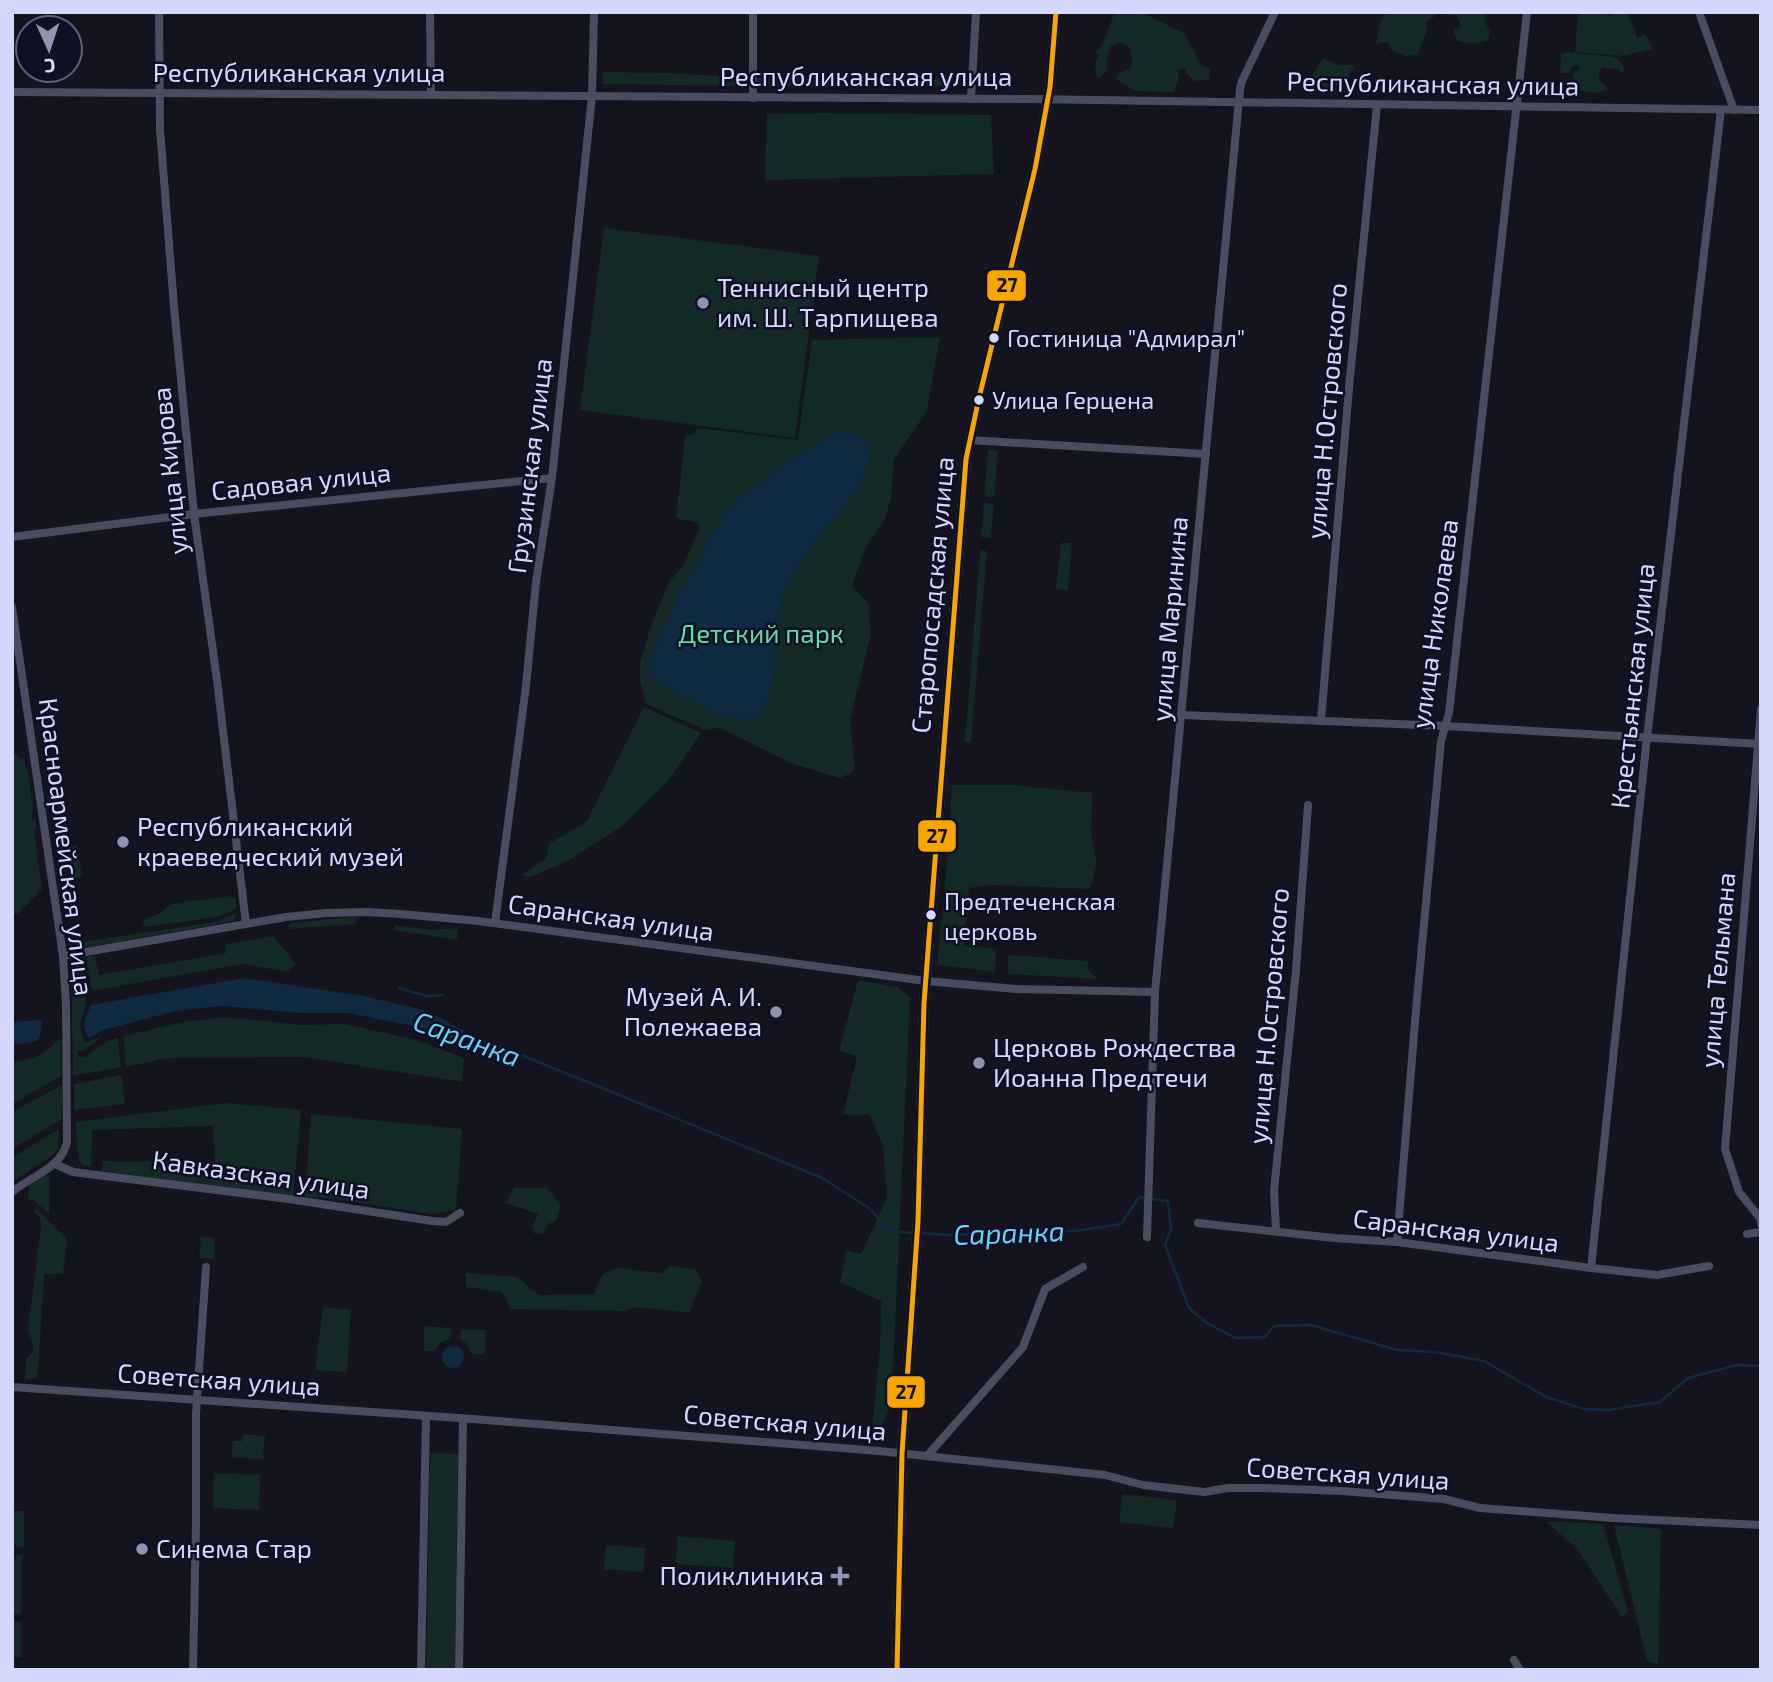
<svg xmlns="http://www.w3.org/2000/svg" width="1773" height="1682" font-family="'Exo 2',sans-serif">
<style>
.green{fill:#132a27}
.water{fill:#0f2a41}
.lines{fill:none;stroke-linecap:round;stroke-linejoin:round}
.stream{stroke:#0f2a41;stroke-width:2.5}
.street{stroke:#4a4d60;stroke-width:8}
.secondary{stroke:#4d5066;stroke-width:10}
.bus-1-casing{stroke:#101024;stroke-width:10}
.bus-1{stroke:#f7a600;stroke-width:5}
.poi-dot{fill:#9193af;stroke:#101024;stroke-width:2.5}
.bus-dot{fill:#d5d8fd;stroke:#101024;stroke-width:2.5}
.labels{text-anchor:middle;stroke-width:5;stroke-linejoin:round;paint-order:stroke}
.bus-label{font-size:24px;fill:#d5d8fd;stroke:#101024;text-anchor:start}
.street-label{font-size:26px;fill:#d5d8fd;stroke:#101024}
.poi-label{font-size:26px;fill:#d5d8fd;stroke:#101024;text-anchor:start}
.park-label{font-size:26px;fill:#65daa6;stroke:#101024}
.water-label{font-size:28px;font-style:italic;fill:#69d0f7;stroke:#101024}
.line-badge{stroke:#101024;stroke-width:2.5}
.pale-badge-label{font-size:19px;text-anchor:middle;font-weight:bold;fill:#111}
</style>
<rect width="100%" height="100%" fill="#14141f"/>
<g class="green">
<polygon points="1115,12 1145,12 1147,15 1184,33 1201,64 1211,70 1209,80 1195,81 1188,75 1184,68 1178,70 1178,81 1174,92 1136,91 1117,80 1118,74 1130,69 1132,60 1130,48 1121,42 1111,46 1107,59 1107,70 1097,80 1095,64"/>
<polygon points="1386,12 1486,12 1487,14 1484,19 1490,32 1488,41 1479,43 1458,42 1453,30 1461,26 1457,16 1438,14 1425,23 1427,31 1417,55 1405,56 1390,49 1388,42 1377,43 1374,55 1380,23"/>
<polygon points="1578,12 1607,12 1608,16 1621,12 1628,12 1637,38 1645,34 1653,49 1620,56 1575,52"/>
<path d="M1567,52L1614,57L1623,64L1624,71L1621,74L1618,69L1602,68L1599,73L1600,81L1605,85L1606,90C1596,95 1586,93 1577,89L1581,86L1573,77L1575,71L1580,69L1578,65L1572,67L1568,73H1560L1561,54Z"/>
<path d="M1323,59L1340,65H1353L1354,68C1348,71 1348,79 1346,86L1321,87L1306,84L1304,77L1313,74Z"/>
<polygon points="602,72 668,73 740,77 741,86 603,84"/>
<polygon points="757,78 865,79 865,85 818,87 758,86"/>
<polygon points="876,78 961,80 956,86 876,85"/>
<polygon points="823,113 991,115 994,174 765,180 767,114"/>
<polygon points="604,228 819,256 795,438 580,410"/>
<polygon points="940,337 927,411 894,459 891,497 885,519 865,549 852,586 868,603 871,634 850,720 855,769 851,773 840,778 793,764 720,728 705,730 646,704 640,680 640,663 650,629 669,582 684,565 699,528 697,523 676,518 685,436 695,433 697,428 798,440 812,340"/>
<polygon points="988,450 998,451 994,497 984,496"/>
<polygon points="984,503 994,504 991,538 981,537"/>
<polygon points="1061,543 1072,543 1068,590 1056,589"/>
<polygon points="980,551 987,551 971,743 965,742"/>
<polygon points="644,707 701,733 668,781 622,826 568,861 530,877 522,875 546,858 549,844 587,821"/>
<polygon points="12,754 16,754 20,759 24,759 25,766 28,770 33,810 32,812 32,819 36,821 36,828 34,831 42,889 17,914 12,914"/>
<polygon points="952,785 1012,785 1092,793 1091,833 1097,864 1090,889 994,885 969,888 964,945 996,949 995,972 937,965 946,874"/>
<polygon points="62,799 70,846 77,845 82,877 70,879 57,800"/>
<polygon points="229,896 236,899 236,909 217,917 144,927 143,920 161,913 171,904"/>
<polygon points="236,913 234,921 77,949 75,943 216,922"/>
<polygon points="355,917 356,924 288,929 290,923"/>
<polygon points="394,925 431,930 458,928 457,940 394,930"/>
<polygon points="273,936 296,964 288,972 243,964 96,990 91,987 86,958 88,956 95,956 99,975 226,953 225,944"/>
<polygon points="1008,955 1088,961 1088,970 1098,979 1008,974"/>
<path d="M75,959L80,963C81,974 85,987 86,998C86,1018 73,1022 86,1043L102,1036L85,1050L77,1051L78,1056L86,1057L107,1041L118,1038L121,1067L73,1076L71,960Z"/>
<polygon points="858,980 897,987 910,997 894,1350 889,1410 876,1439 871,1439 880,1350 881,1301 840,1282 847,1250 861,1254 887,1198 883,1145 869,1114 843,1115 857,1056 839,1051"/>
<polygon points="225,1017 300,1025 344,1024 417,1040 464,1058 462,1082 305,1057 168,1058 126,1067 124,1036 178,1023"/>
<path d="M61,1038V1076L12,1104V1062C40,1058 40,1056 61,1038Z"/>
<polygon points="121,1075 125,1104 74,1110 74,1084"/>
<polygon points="62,1085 62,1119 12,1149 12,1112"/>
<polygon points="226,1103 301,1110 293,1197 102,1171 103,1161 215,1162 213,1126 92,1130 91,1167 82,1165 78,1157 76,1122"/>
<polygon points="311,1114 462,1129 456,1210 432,1214 334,1199 305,1197"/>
<polygon points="59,1129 58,1149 53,1155 12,1182 12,1158"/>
<polygon points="46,1175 50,1176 49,1214 34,1200 28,1199 29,1185"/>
<polygon points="514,1188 547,1188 561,1205 556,1221 548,1224 543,1233 535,1234 532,1226 538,1214 506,1203"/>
<polygon points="35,1208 67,1239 63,1274 44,1274 38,1373 37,1377 33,1379 25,1379 26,1360 33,1351 33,1344 28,1330 41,1226 40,1218 34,1211"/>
<polygon points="201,1237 215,1238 214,1259 199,1258"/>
<polygon points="670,1266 695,1270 702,1281 689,1313 636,1307 625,1311 511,1309 502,1292 466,1287 466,1273 517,1277 539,1295 594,1294 603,1274 617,1268 662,1273"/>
<polygon points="323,1307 351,1310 347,1372 315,1370"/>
<polygon points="424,1326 451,1328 451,1339 441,1342 435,1351 424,1351"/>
<polygon points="461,1329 486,1330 485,1354 472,1354 466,1343 460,1339"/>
<polygon points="243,1434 265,1436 263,1459 231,1457 233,1441 243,1441"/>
<polygon points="430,1453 458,1454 455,1670 426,1670"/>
<polygon points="214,1473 260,1475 259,1510 213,1508"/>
<polygon points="1122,1494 1177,1500 1173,1528 1119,1522"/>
<polygon points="13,1511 24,1511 24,1547 18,1547 12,1539"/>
<polygon points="1546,1521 1603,1524 1628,1611 1622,1617 1578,1550"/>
<polygon points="1614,1525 1661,1529 1658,1664 1647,1661"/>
<polygon points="678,1536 735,1541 733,1568 676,1564"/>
<polygon points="606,1545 645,1548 644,1572 604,1569"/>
<polygon points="17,1555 22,1555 21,1614 15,1614 12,1611 12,1564"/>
<polygon points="15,1621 21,1622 21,1657 12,1657 12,1625"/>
</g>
<g class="water">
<polygon points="838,431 856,435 870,446 869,461 857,491 811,545 786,587 773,628 776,664 767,700 756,716 747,720 733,719 718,714 656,682 649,674 648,661 678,597 727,508 795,456"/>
<path d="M244,978L364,996L427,1011L465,1031V1045L424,1028L348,1013H301L221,1006L175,1011L103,1030L89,1038C80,1024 85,1019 91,1005Z"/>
<polygon points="41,1020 42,1030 37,1041 12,1045 12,1022"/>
<circle cx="453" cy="1357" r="11"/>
</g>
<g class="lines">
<g class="stream">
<polyline points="1097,53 1116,31 1124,12"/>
<polyline points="399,988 426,996 442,995"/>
<polyline points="462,1033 519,1054 822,1178 869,1208 890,1231 913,1233"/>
<polyline points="919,1233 947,1235 1076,1231 1121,1224 1139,1197 1168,1201 1171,1229 1165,1245 1189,1308 1207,1323 1235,1338 1265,1337 1274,1326 1311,1325 1397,1350 1435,1352 1484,1361 1546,1397 1584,1409 1609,1410 1660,1402 1688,1378 1737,1365 1761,1366"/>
</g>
<g class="street">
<polyline points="159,12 160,129 174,307 194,514 217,680 246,924"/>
<polyline points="430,12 431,95"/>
<polyline points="753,12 753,98"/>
<polyline points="1699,12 1734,110"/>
<polyline points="12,92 1030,99 1761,110"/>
<polyline points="971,99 976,12"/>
<polyline points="969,440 1206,454"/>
<polyline points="12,537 194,514 552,478"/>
<path d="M12,607L63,956L66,1005L67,1142C62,1168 31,1176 12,1192"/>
<polyline points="1761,709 1725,1149 1739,1192 1760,1218 1761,1224"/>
<polyline points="1182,715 1445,726 1761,744"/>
<polyline points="1321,721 1349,388 1377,105"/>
<polyline points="495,923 526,686 536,582 552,478 592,96 594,12"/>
<polyline points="63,956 286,917 326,913 366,912 401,914 478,921 926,981 1016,989 1155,992"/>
<polyline points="55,1164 73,1172 289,1199 432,1221 446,1222 460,1213"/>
<polyline points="1198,1223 1334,1238 1397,1242 1591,1268 1657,1275 1709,1266"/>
<polyline points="1276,1231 1274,1191 1296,970 1308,805"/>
<polyline points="1747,1234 1761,1232"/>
<polyline points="1147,1237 1155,992 1240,89 1242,81 1275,12"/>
<polyline points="1397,1242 1416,1010 1441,741 1449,713 1527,12"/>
<polyline points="1591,1268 1647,737 1721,110"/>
<polyline points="12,1387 473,1419 879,1451 1105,1475 1143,1485 1204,1492 1228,1488 1262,1488 1342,1491 1444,1499 1480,1508 1613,1518 1761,1525"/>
<polyline points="927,1456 1023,1347 1045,1289 1083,1267"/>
<polyline points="1514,1660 1520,1670"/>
<polyline points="193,1670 196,1524 196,1414 206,1267"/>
<polyline points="421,1670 426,1417"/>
<polyline points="459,1670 463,1419"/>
</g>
<polyline class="secondary" points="897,1670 902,1454 918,1221 924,1003 966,459 979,398 1035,169 1050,87 1056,12"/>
<defs>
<polyline id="bus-1" points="897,1670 902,1454 918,1221 924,1003 966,459 979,398 1035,169 1050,87 1056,12"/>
</defs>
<use href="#bus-1" class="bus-1-casing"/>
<use href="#bus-1" class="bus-1"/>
</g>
<g class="poi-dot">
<circle cx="703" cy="303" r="7"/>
<circle cx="123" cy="842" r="7"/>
<circle cx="776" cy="1012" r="7"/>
<circle cx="979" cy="1063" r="7"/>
<circle cx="142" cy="1549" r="7"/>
<path d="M836.5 1565.5h7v7h7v7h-7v7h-7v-7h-7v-7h7z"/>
</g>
<g class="bus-dot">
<circle cx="994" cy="338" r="6"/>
<circle cx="979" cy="400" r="6"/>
<circle cx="931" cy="915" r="6"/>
</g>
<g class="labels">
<g class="bus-label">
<text x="1007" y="347">Гостиница "Адмирал"</text>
<text x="992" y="409">Улица Герцена</text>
<text x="944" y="910">Предтеченская<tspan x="944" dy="30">церковь</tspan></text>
</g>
<g class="street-label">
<text x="299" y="82">Республиканская улица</text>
<text x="866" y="86">Республиканская улица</text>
<text transform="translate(1433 84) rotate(1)" y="9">Республиканская улица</text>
<text transform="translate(1327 411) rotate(-85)" y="9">улица Н.Островского</text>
<text transform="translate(530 466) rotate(-83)" y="9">Грузинская улица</text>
<text transform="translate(170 471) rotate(-96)" y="9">улица Кирова</text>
<text transform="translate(301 482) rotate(-6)" y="9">Садовая улица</text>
<text transform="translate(933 595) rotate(-85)" y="9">Старопосадская улица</text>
<text transform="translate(1170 619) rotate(-85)" y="9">улица Маринина</text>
<text transform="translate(1435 624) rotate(-82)" y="9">улица Николаева</text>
<text transform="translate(1633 686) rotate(-84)" y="9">Крестьянская улица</text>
<text transform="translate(66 847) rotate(83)" y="9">Красноармейская улица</text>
<text transform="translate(611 918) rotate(8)" y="9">Саранская улица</text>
<text transform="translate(1718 970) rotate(-85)" y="9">улица Тельмана</text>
<text transform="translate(1269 1016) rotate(-85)" y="9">улица Н.Островского</text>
<text transform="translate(261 1175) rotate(8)" y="9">Кавказская улица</text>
<text transform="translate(1456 1231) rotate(7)" y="9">Саранская улица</text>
<text transform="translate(219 1380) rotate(4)" y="9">Советская улица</text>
<text transform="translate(785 1423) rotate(5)" y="9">Советская улица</text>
<text transform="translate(1348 1474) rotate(4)" y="9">Советская улица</text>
</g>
<g class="poi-label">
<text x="717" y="297">Теннисный центр<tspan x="717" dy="30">им. Ш. Тарпищева</tspan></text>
<text x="137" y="836">Республиканский<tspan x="137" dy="30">краеведческий музей</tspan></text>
<text x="762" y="1006" text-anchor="end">Музей А. И.<tspan x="762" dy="30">Полежаева</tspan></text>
<text x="993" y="1057">Церковь Рождества<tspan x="993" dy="30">Иоанна Предтечи</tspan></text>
<text x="156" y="1558">Синема Стар</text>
<text x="824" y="1585" text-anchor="end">Поликлиника</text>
</g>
<g class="park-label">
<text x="761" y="643">Детский парк</text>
</g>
<g class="water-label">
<text transform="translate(467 1039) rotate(20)" y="10">Саранка</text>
<text transform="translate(1009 1233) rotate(-2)" y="10">Саранка</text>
</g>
</g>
<g class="line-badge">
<rect x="986" y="269" width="41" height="33" rx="7" fill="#f7a600"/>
<rect x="917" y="819" width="40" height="34" rx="7" fill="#f7a600"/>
<rect x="886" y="1375" width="40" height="34" rx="7" fill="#f7a600"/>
</g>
<g class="pale-badge-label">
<text x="1007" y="292">27</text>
<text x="937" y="843">27</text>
<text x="906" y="1399">27</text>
</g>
<rect width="1773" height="1682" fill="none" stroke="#d5d8fd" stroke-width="28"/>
<g transform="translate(49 49) rotate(177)"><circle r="33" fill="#101024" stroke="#5f607b" stroke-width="2"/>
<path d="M0-5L12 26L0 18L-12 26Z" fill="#9193af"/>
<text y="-10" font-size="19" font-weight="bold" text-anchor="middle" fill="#d5d8fd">С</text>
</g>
</svg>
